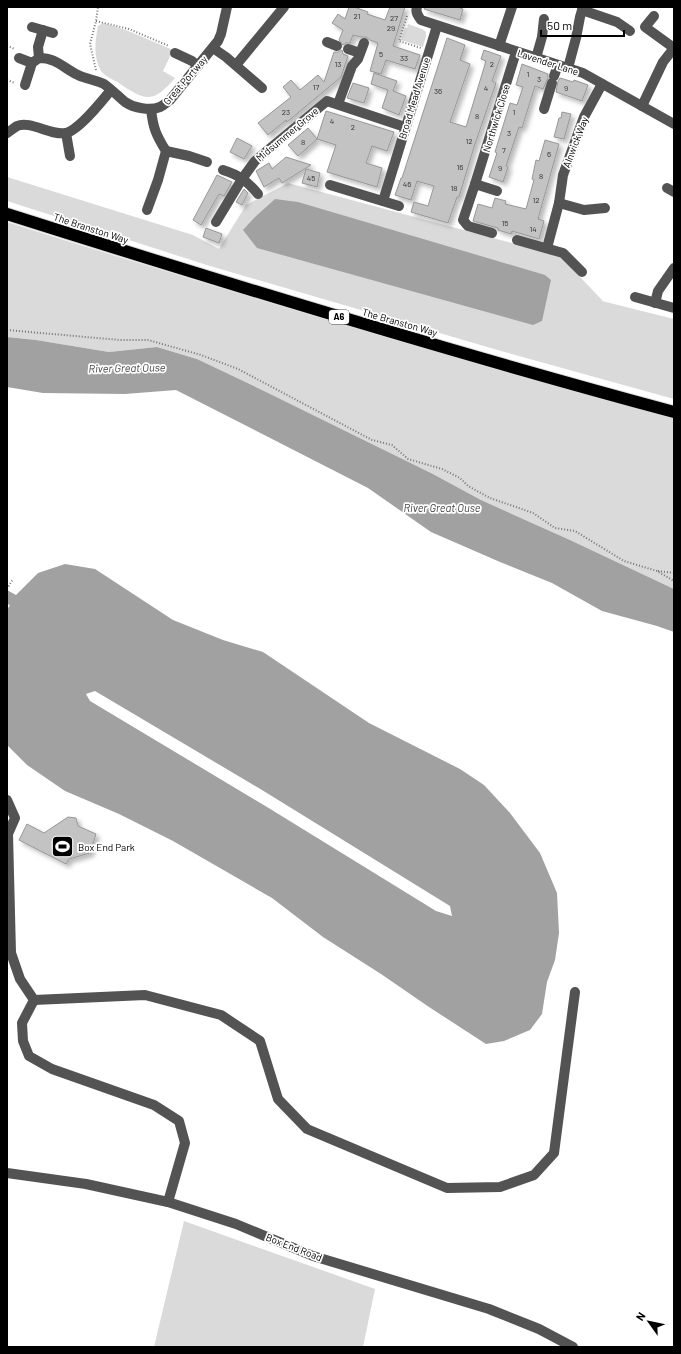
<svg xmlns="http://www.w3.org/2000/svg" width="681" height="1354" font-family="Barlow,sans-serif">
<style>
.green{fill:#dadada}
.water{fill:#a1a1a1;fill-rule:evenodd}
.building{fill:#c3c3c3;stroke:#979797;filter:url(#shadow)}
.lines{fill:none;stroke-linecap:round;stroke-linejoin:round}
.highway-casing{stroke:#dbdbdb;stroke-width:14}
.path{stroke:#757575;stroke-width:2;stroke-dasharray:1 2;stroke-linecap:butt}
.minor{stroke:#535353;stroke-width:10}
.highway{stroke:#000;stroke-width:12}
.labels{text-anchor:middle;stroke-width:3.5;stroke-linejoin:round;paint-order:stroke}
.number-label{font-size:8px;fill:#313131}
.shield{fill:#fff;stroke:#4c4c4c;stroke-width:1}
.shield-label{font-size:9px;font-weight:bold;fill:#000}
.street-label{font-size:10px;fill:#000;stroke:#fff}
.poi-label{font-size:10px;fill:#000;stroke:#fff;text-anchor:start}
.water-label{font-size:11px;font-style:italic;fill:#424242;stroke:#fff}
</style>
<defs>
<filter id="shadow"><feDropShadow dx="3.5" dy="3.5" stdDeviation="2" flood-color="#0004"/></filter>
</defs>
<rect width="100%" height="100%" fill="#fff"/>
<g class="green">
<path d="M103,23L126,30L173,50L163,71L175,78C153,104 145,101 119,83C114,80 104,76 101,71C93,56 95,42 98,26Z"/>
<polygon points="408,24 422,29 426,32 426,36 423,47 401,40 405,28 407,28"/>
<polygon points="7,177 193,235 219,249 246,205 288,183 560,256 602,300 602,301 674,319 674,399 501,351 210,266 7,201"/>
<path d="M7,222C88,248 169,272 251,297C391,339 532,380 674,418V589L570,540L481,500L433,474L260,389L197,359L157,347L109,352L36,340L7,337Z"/>
<polygon points="184,1221 375,1289 363,1347 154,1347"/>
</g>
<g class="water">
<polygon points="275,199 298,202 545,275 551,280 542,321 533,325 257,248 243,230 255,217"/>
<polygon points="7,337 36,340 109,352 157,347 197,359 260,389 433,474 481,500 570,540 674,589 674,632 657,626 602,611 552,583 500,562 431,532 368,488 176,390 125,394 43,393 7,387"/>
<path d="M65,564L95,569L173,620L223,640L263,652L369,723L460,769L484,785L510,813L540,853L557,893L559,933L555,960L547,982L542,1014L530,1030L504,1041L486,1044L429,1007L381,974L323,937L272,898L173,841L119,814L65,791L27,765L7,745V610L10,605L7,604V590L16,595L38,573ZM95,691L262,790L450,906L452,916L436,911L267,807L90,701L86,694Z"/>
</g>
<g class="building">
<polygon points="349,7 354,7 368,12 367,14 385,20 390,7 405,7 393,46 420,55 415,69 386,60 381,74 370,71 378,43 370,40 366,37 361,37 353,35 350,43 346,43 343,45 339,40 343,30 332,23 338,14 345,19"/>
<polygon points="425,7 458,7 463,9 460,20 424,9"/>
<polygon points="447,38 465,45 460,60 470,64 450,122 466,127 486,61 481,59 484,50 501,56 492,81 496,83 474,147 459,197 457,197 448,223 411,212 414,202 428,206 434,186 417,181 411,200 395,195 401,178 402,178"/>
<polygon points="342,50 343,54 348,56 341,77 287,122 286,120 268,135 258,123 291,97 283,87 291,80 300,90 318,75 324,82 334,52 338,52"/>
<polygon points="522,64 548,74 548,78 543,89 535,86 522,128 519,127 506,166 508,167 503,182 489,177 497,153 495,152 510,103 517,105 523,87 516,85"/>
<polygon points="374,73 397,81 393,91 406,96 399,115 382,108 388,90 371,84"/>
<polygon points="560,78 573,82 574,80 588,85 582,101 556,92 558,81"/>
<polygon points="353,83 369,88 364,103 347,98"/>
<polygon points="326,111 394,132 387,151 372,146 366,163 382,168 377,187 327,172 336,145 317,139 298,156 288,145 308,128 317,139"/>
<polygon points="562,112 571,114 564,139 554,137 559,118 561,118"/>
<polygon points="237,138 252,146 244,159 230,152"/>
<polygon points="545,140 559,144 538,219 544,221 539,239 512,231 511,234 498,230 498,228 473,221 478,204 492,208 495,198 506,201 505,204 526,209 534,180 532,179 536,160 539,161"/>
<polygon points="286,157 311,165 282,183 279,178 264,187 256,171 269,163 272,169"/>
<polygon points="306,169 320,173 317,187 302,183"/>
<polygon points="217,175 232,182 224,196 219,194 201,225 193,220"/>
<polygon points="244,189 248,193 242,205 236,202"/>
<polygon points="206,228 222,234 219,243 203,237"/>
<polygon points="68,817 76,818 78,826 96,834 90,853 69,859 66,864 19,840 27,824 44,833"/>
</g>
<g class="lines">
<defs>
<path id="highway" d="M7,214C228,284 450,352 674,412"/>
</defs>
<use href="#highway" class="highway-casing"/>
<g class="path">
<polyline points="407,16 399,41 421,48"/>
<polyline points="96,21 129,29 169,46"/>
<polyline points="7,46 15,49"/>
<polyline points="96,70 90,44 96,21 98,7"/>
<polyline points="7,80 15,83"/>
<polyline points="7,330 120,340 148,340 201,355 238,369 372,440 392,445 408,459 442,469 460,478 468,486 490,498 533,513 555,528 575,531 624,561 657,571 674,581"/>
<polyline points="658,571 674,573"/>
<polyline points="7,589 13,579"/>
</g>
<g class="minor">
<path d="M417,7C415,12 418,16 421,20L583,73L674,124"/>
<polyline points="582,10 617,22 630,31"/>
<polyline points="32,27 53,33"/>
<polyline points="327,42 337,46"/>
<polyline points="499,46 512,7"/>
<polyline points="213,48 226,57 262,88"/>
<polyline points="348,49 360,53"/>
<polyline points="175,53 192,61 198,66"/>
<polyline points="19,58 32,63"/>
<polyline points="39,58 38,47 43,30"/>
<polyline points="536,58 542,37 544,19"/>
<polyline points="236,65 284,7"/>
<polyline points="568,68 576,38 580,17 583,7"/>
<polyline points="554,76 558,65"/>
<path d="M25,85L32,63L39,58C57,58 63,68 78,75C86,79 96,80 104,84C111,89 118,96 125,102C134,108 150,111 160,107C164,105 167,102 170,100L218,41L221,34L227,7"/>
<polyline points="338,104 352,66 358,59 364,43"/>
<polyline points="642,106 663,62 674,48 645,27 654,16"/>
<polyline points="544,109 552,83"/>
<path d="M7,133C10,131 14,128 17,126C30,120 51,136 66,133C79,130 102,101 111,90"/>
<polyline points="66,133 70,156"/>
<polyline points="166,151 189,156 207,162"/>
<path d="M223,170C239,175 247,181 258,194"/>
<polyline points="475,184 497,191"/>
<polyline points="330,185 399,206"/>
<polyline points="667,188 674,192"/>
<polyline points="383,201 437,26"/>
<polyline points="559,203 584,210 605,208"/>
<path d="M147,210L158,180L166,151C156,135 153,128 151,109"/>
<polyline points="216,222 242,179 255,161 327,101 405,127"/>
<polyline points="492,233 468,226 463,220 475,184 516,52"/>
<polyline points="517,240 563,253 582,272"/>
<polyline points="547,248 559,203 563,175 584,117 602,84"/>
<polyline points="635,297 674,308"/>
<polyline points="655,303 658,291 674,268"/>
<polyline points="7,800 15,818 8,834 11,953 20,979 34,1000 22,1023 23,1041 29,1056 52,1069 154,1105 179,1121 185,1143 168,1202"/>
<polyline points="34,1000 145,995 221,1015 260,1041 278,1099 307,1129 447,1188 500,1187 534,1175 554,1153 575,992"/>
<polyline points="7,1173 86,1184 168,1202 236,1224 313,1256 489,1309 539,1329 573,1347"/>
</g>
<use href="#highway" class="highway"/>
</g>
<defs>
<symbol id="stadium-square" viewBox="-11 -11 22 22"><rect x="-9" y="-9" width="18" height="18" rx="4" fill="#000" stroke="#fff"/><path d="M0-5a6.5 5 0 1 0 0 10a6.5 5 0 1 0 0-10ZM-3.5-1.8h7v3.6h-7Z" fill="#fff"/></symbol>
</defs>
<g fill-rule="evenodd">
<use href="#stadium-square" x="50" y="834" width="25" height="25"/>
</g>
<g class="labels">
<g class="number-label">
<text x="357" y="19">21</text>
<text x="394" y="21">27</text>
<text x="391" y="31">29</text>
<text x="381" y="57">5</text>
<text x="404" y="61">33</text>
<text x="338" y="67">13</text>
<text x="492" y="67">2</text>
<text x="528" y="77">1</text>
<text x="539" y="82">3</text>
<text x="316" y="90">17</text>
<text x="486" y="91">4</text>
<text x="566" y="91">9</text>
<text x="438" y="94">36</text>
<text x="286" y="115">23</text>
<text x="514" y="115">1</text>
<text x="477" y="119">8</text>
<text x="332" y="124">4</text>
<text x="353" y="130">2</text>
<text x="509" y="136">3</text>
<text x="469" y="144">12</text>
<text x="303" y="145">8</text>
<text x="504" y="153">7</text>
<text x="549" y="157">6</text>
<text x="460" y="170">16</text>
<text x="500" y="171">9</text>
<text x="541" y="179">8</text>
<text x="311" y="181">45</text>
<text x="407" y="187">46</text>
<text x="454" y="191">18</text>
<text x="536" y="203">12</text>
<text x="505" y="226">15</text>
<text x="533" y="232">14</text>
</g>
<rect class="shield" x="329" y="310" width="20" height="14" rx="3"/>
<g class="shield-label">
<text x="339" y="320">A6</text>
</g>
<g class="street-label">
<text transform="translate(548 62) rotate(18)" y="4">Lavender Lane</text>
<text transform="translate(185 80) rotate(-49)" y="4">Great Portway</text>
<text transform="translate(414 98) rotate(-73)" y="4">Broad Mead Avenue</text>
<text transform="translate(496 118) rotate(-73)" y="4">Northwick Close</text>
<text transform="translate(287 134) rotate(-40)" y="4">Midsummer Grove</text>
<text transform="translate(575 142) rotate(-69)" y="4">Alnwick Way</text>
<text transform="translate(91 228) rotate(18)" y="4">The Branston Way</text>
<text transform="translate(400 322) rotate(16)" y="4">The Branston Way</text>
<text transform="translate(294 1247) rotate(21)" y="4">Box End Road</text>
</g>
<g class="poi-label">
<text x="78" y="851">Box End Park</text>
</g>
<g class="water-label">
<text transform="translate(127 368) rotate(-1)" y="4">River Great Ouse</text>
<text x="442" y="512">River Great Ouse</text>
</g>
</g>
<rect width="681" height="1354" fill="none" stroke="#000000" stroke-width="16"/>
<g transform="translate(649 1322) rotate(303)" stroke="#ffffff" stroke-width="3" paint-order="stroke">
<path d="M0-3L7 15L0 10L-7 15Z" fill="#000000"/>
<text y="-6" font-size="11" font-weight="bold" text-anchor="middle" fill="#000000">N</text>
</g>
<path d="M541 30v6h83v-6" fill="none" stroke="#000000" stroke-width="2"/>
<text x="547" y="30" font-size="12" fill="#000000" stroke="#ffffff" stroke-width="3" paint-order="stroke">50 m</text>
</svg>
